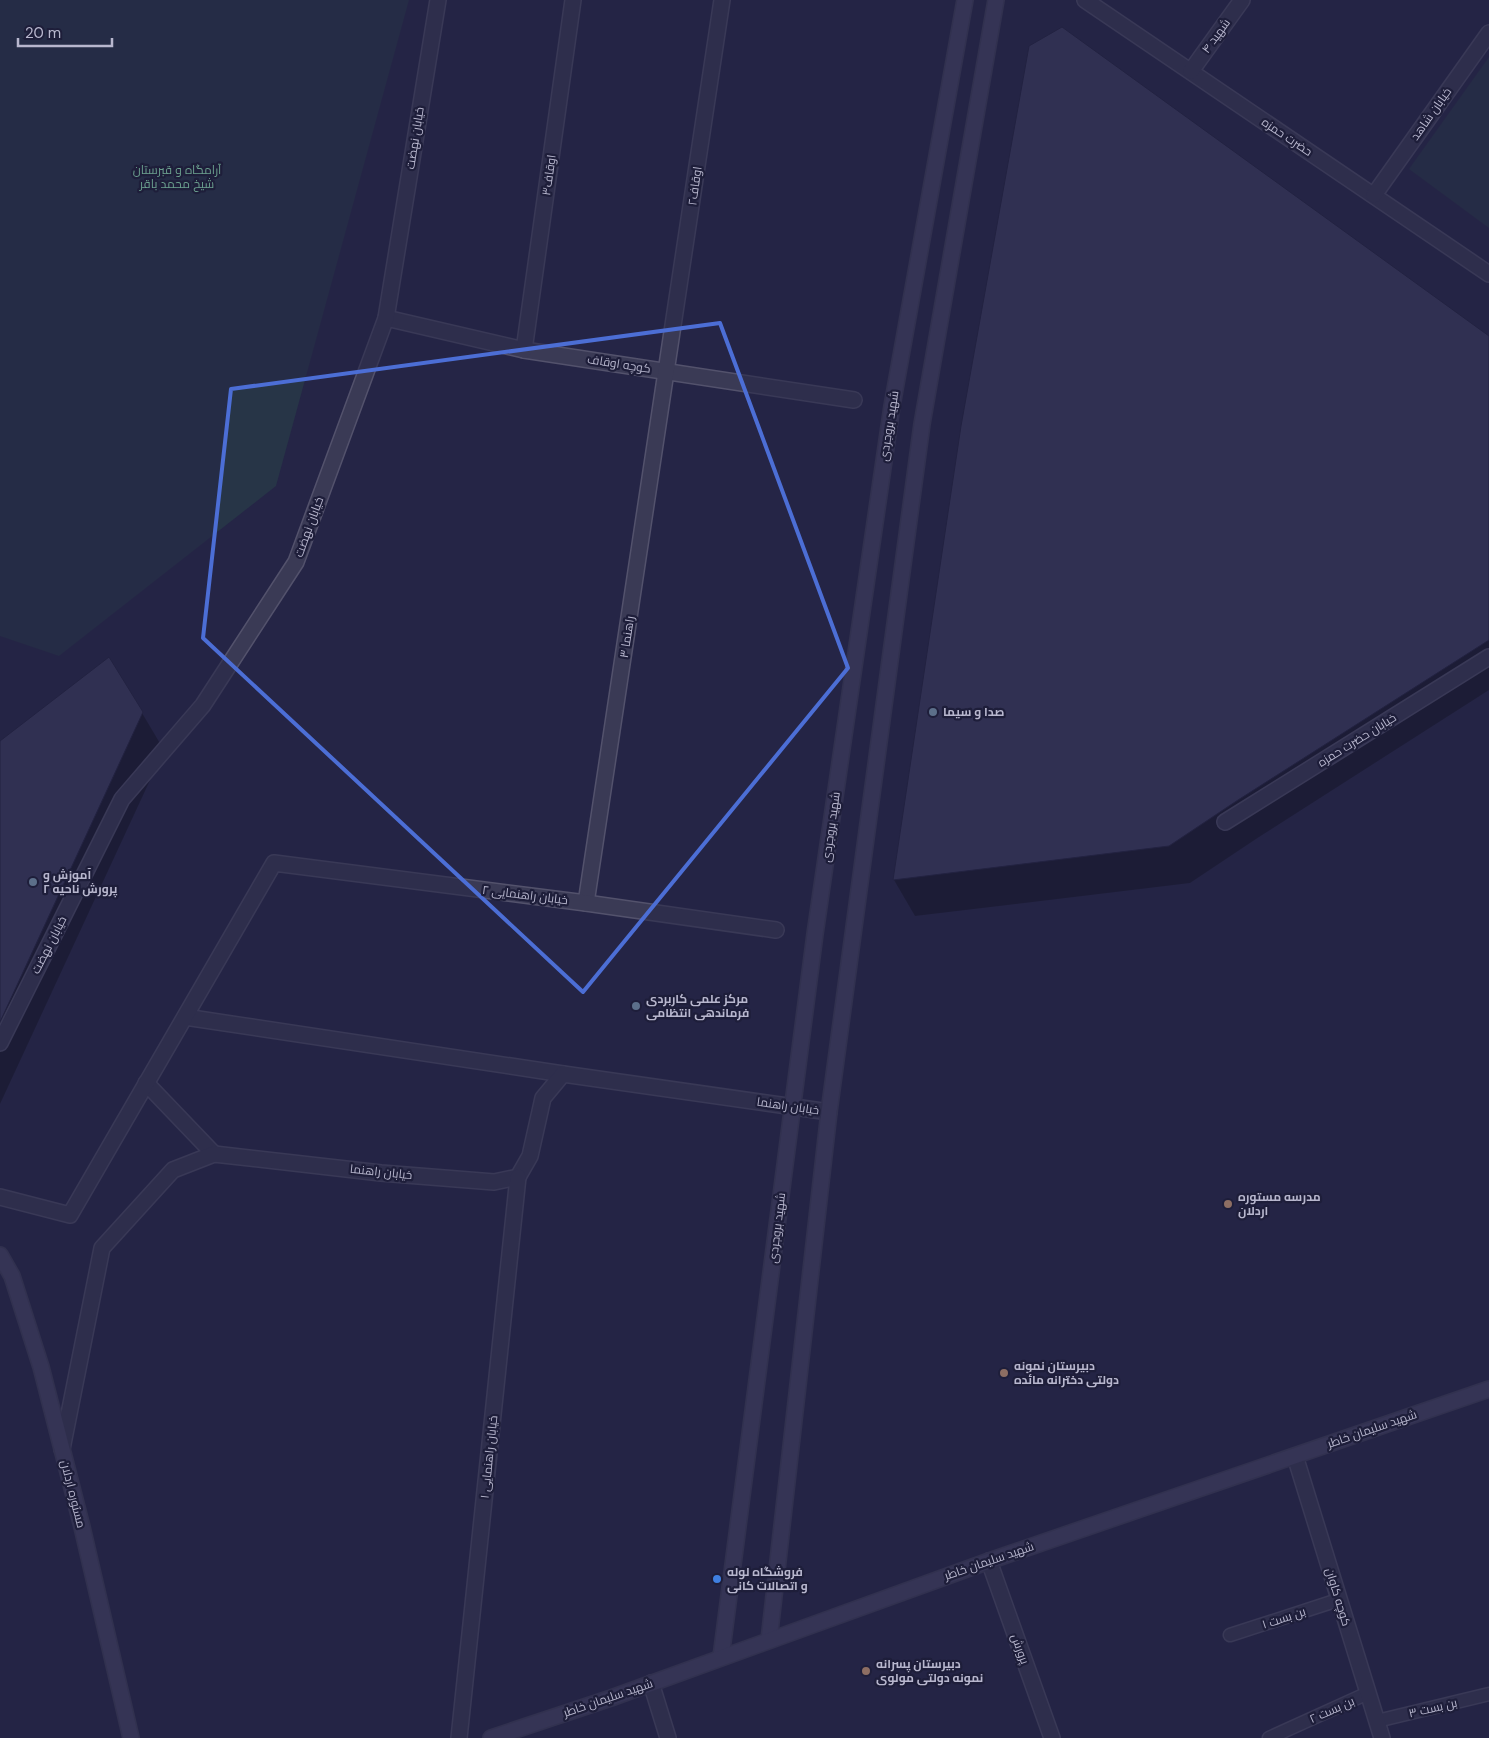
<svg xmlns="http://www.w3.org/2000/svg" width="1489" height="1738" font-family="'DM Sans',Cairo,sans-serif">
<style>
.green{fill:#273547}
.shadow{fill:#0007}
.building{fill:#3f3e63;stroke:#20203c}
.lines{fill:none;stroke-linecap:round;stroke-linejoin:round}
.lane-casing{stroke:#53526c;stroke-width:15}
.street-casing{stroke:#53526c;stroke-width:18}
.secondary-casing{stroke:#41405b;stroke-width:18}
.lane{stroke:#3a3a55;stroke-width:12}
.street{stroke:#3a3a55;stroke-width:15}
.secondary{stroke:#494768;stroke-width:15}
.marked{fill:none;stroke:#4c6ed5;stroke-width:4;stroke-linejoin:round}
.service-dot{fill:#5c6f8a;stroke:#1e1e3a;stroke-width:2}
.education-dot{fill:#8d6e63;stroke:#1e1e3a;stroke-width:2}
.shop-dot{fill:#3f7fe0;stroke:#1e1e3a;stroke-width:2}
.labels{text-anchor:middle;stroke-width:4.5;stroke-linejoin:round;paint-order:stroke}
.street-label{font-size:12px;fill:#b8b7ce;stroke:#1e1e3a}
.park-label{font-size:12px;fill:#6ca18f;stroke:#1e1e3a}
.poi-label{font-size:12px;font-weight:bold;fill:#b8b7ce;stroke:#1e1e3a;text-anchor:start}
</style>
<rect width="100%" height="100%" fill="#252546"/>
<g class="green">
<polygon points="0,0 409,0 276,486 59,656 0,636"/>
<polygon points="1489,57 1489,228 1409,169"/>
</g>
<g class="shadow">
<polygon points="1489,338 1489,690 1259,837 1190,883 915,916 894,880"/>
<polygon points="142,713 164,750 0,1104 0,743"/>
</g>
<g class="building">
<polygon points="1062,27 1489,336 1489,640 1238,800 1169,846 893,880 961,426 1029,46"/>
<polygon points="109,657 143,712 0,1022 0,741"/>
</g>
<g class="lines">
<defs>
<g id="lane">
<polyline points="1230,1635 1338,1600"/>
<polyline points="1377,1721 1489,1694"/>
<polyline points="1269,1738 1368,1693"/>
</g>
<g id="street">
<polyline points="1085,0 1489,274"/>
<polyline points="1191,71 1242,0"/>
<polyline points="1374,195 1489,33"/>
<polyline points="386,318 524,350 854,400"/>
<polyline points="524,350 573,0"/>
<polyline points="1225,822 1489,657"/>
<polyline points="586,903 722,0"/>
<polyline points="185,1017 563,1074"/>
<polyline points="0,1043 122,799 203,705 296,562 386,318 438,0"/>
<polyline points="146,1083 214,1154"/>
<polyline points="0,1197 70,1215 274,863 586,903 776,930"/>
<polyline points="62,1449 102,1248 173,1170 214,1154 381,1173 494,1182 518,1177 530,1156 543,1098 563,1074 829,1112"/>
<polyline points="1295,1456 1382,1738"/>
<polyline points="989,1561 1052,1738"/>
<polyline points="651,1683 668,1738"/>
<polyline points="459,1738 518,1177"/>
</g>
<g id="secondary">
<polyline points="0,1255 12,1276 41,1367 82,1527 131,1738"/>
<polyline points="769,1640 829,1112 922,424 996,0"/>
<polyline points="721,1657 815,934 892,406 965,0"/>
<polyline points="491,1738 611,1698 989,1561 1489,1389"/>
</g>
</defs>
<use href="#lane" class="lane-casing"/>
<use href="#street" class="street-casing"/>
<use href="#secondary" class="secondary-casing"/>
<use href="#lane" class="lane"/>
<use href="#street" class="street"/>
<use href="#secondary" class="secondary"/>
</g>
<path d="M0 0H1489V1738H0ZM720,323L848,668L583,992L203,638L231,389Z" fill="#252546" fill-opacity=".55" fill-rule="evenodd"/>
<path class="marked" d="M720,323L848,668L583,992L203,638L231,389Z"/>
<g class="service-dot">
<circle cx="933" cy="712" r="5"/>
<circle cx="33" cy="882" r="5"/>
<circle cx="636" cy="1006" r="5"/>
</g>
<g class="education-dot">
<circle cx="1228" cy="1204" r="5"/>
<circle cx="1004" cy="1373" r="5"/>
<circle cx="866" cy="1671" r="5"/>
</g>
<circle class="shop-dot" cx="717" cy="1579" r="5"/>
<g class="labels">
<g class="street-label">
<text transform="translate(1216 36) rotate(-54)" y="4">شهید ۴</text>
<text transform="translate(1431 114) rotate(-55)" y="4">خیابان شاهد</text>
<text transform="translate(1287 137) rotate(34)" y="4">حضرت حمزه</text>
<text transform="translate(415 138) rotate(-81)" y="4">خیابان نهضت</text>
<text transform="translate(549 175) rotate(-82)" y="4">اوقاف۳</text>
<text transform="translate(695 186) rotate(-82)" y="4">اوقاف۲</text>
<text transform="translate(619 364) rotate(9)" y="4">کوچه اوقاف</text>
<text transform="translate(889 426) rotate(-81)" y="4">شهید بروجردی</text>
<text transform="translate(309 527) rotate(-70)" y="4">خیابان نهضت</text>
<text transform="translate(627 637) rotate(-81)" y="4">راهنما ۳</text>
<text transform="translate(1357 740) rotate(-32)" y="4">خیابان حضرت حمزه</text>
<text transform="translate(831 827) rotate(-82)" y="4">شهید بروجردی</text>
<text transform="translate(525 895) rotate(7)" y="4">خیابان راهنمایی ۲</text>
<text transform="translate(49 945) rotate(-63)" y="4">خیابان نهضت</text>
<text transform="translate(788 1106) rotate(8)" y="4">خیابان راهنما</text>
<text transform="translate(381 1172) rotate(6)" y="4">خیابان راهنما</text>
<text transform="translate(777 1228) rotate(-83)" y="4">شهید بروجردی</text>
<text transform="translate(1372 1429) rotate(-19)" y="4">شهید سلیمان خاطر</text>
<text transform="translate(489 1457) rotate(-84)" y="4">خیابان راهنمایی ۱</text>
<text transform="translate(73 1494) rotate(76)" y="4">مستوره اردلان</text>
<text transform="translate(989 1561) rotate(-19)" y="4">شهید سلیمان خاطر</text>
<text transform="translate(1338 1597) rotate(73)" y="4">کوچه کاوان</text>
<text transform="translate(1284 1618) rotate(-18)" y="4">بن بست ۱</text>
<text transform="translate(1020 1649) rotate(70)" y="4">پرورش</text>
<text transform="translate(608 1698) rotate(-19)" y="4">شهید سلیمان خاطر</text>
<text transform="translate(1433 1708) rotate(-13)" y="4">بن بست ۳</text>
<text transform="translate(1332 1710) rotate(-24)" y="4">بن بست ۲</text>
</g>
<g class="park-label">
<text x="177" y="174">آرامگاه و قبرستان<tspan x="177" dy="14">شیخ محمد باقر</tspan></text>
</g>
<g class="poi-label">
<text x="943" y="716">صدا و سیما</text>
<text x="43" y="879">آموزش و<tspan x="43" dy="14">پرورش ناحیه ۲</tspan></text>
<text x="646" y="1003">مرکز علمی کاربردی<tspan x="646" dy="14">فرماندهی انتظامی</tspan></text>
<text x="1238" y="1201">مدرسه مستوره<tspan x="1238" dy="14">اردلان</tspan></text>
<text x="1014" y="1370">دبیرستان نمونه<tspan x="1014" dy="14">دولتی دخترانه مائده</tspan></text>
<text x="727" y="1576">فروشگاه لوله<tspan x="727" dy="14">و اتصالات کانی</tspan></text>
<text x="876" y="1668">دبیرستان پسرانه<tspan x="876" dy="14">نمونه دولتی مولوی</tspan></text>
</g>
</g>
<path d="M18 38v8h94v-8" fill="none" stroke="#b8b7ce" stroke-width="2.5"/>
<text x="25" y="38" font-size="15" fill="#b8b7ce" stroke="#1e1e3a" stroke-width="4" paint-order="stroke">20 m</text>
</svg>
